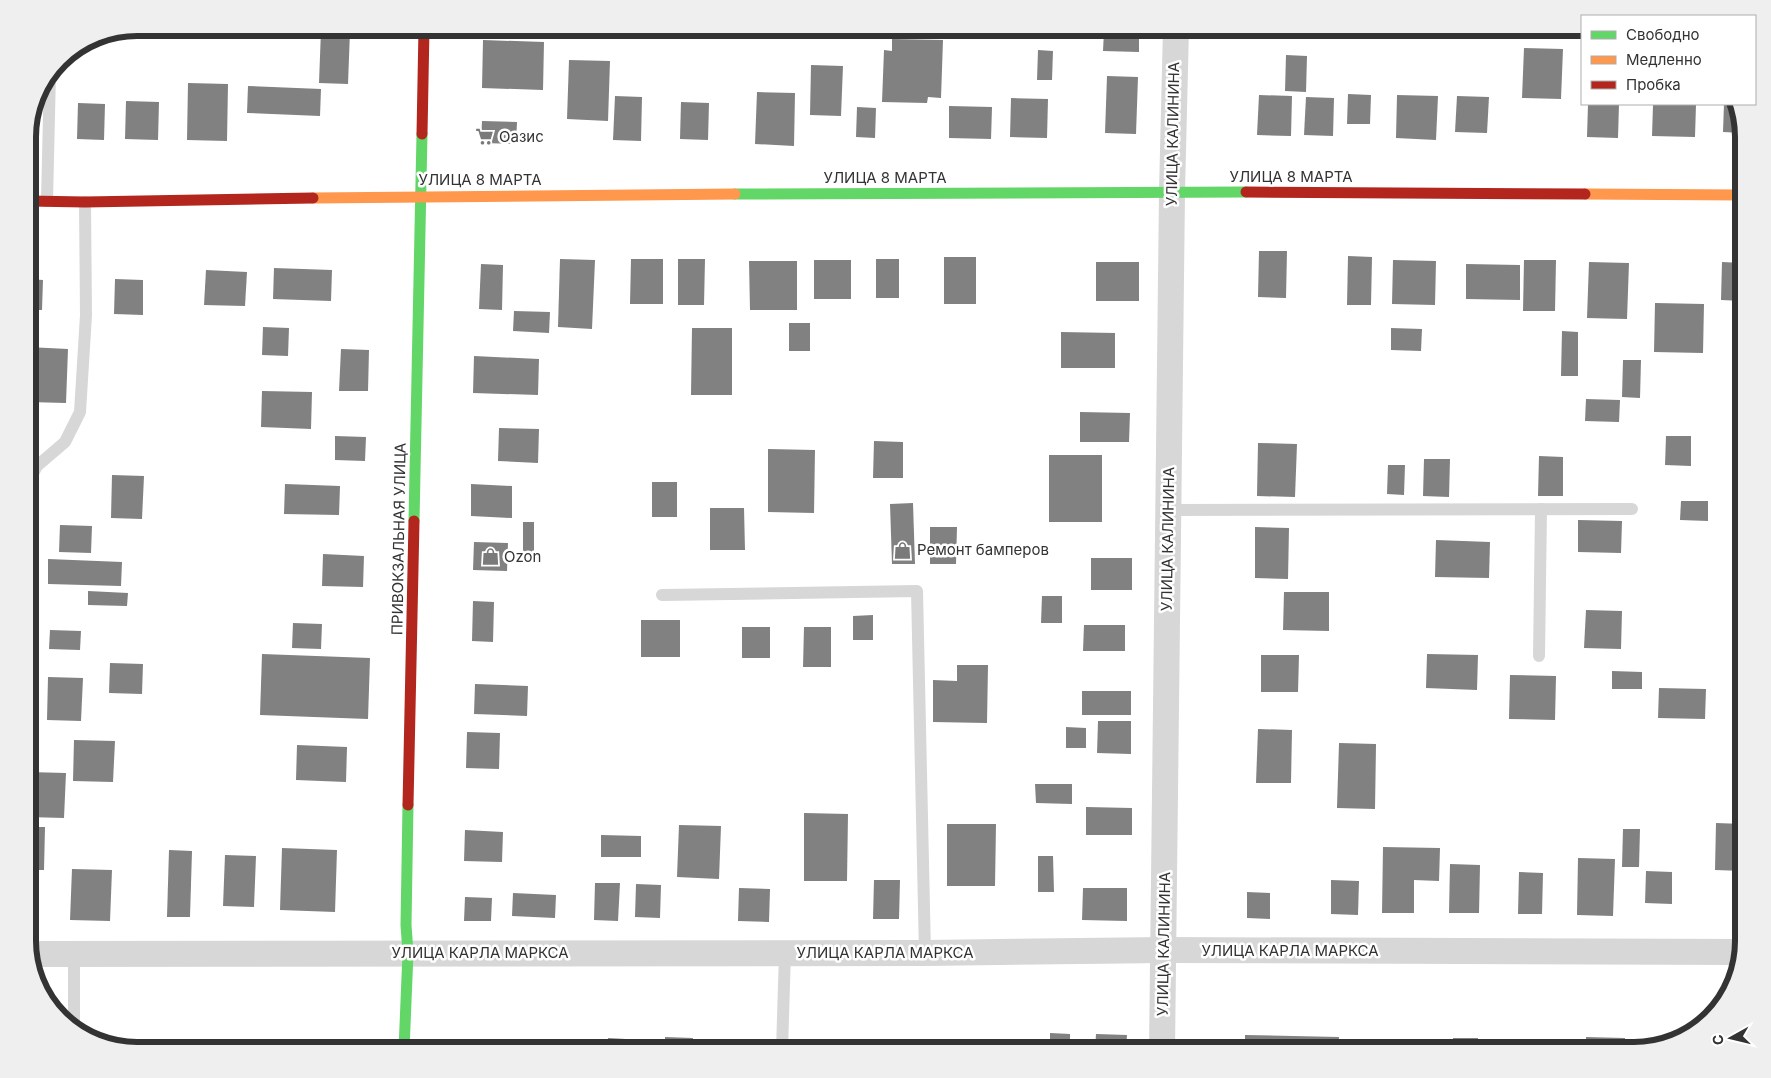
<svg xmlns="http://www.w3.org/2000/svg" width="1771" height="1078" font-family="Inter,sans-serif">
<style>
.building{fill:#818181}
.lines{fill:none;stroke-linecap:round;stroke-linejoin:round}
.lane{stroke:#d7d7d7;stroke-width:12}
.street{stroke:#d7d7d7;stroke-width:26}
.fast{stroke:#63d668;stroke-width:11}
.slow{stroke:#ff974d;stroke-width:11}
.jam{stroke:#b3261e;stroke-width:11}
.labels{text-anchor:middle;stroke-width:5;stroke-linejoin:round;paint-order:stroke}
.street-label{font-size:15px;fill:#333;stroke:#fff}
.poi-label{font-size:15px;fill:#333;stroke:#fff;text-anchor:start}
.rim{fill:none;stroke:#333;stroke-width:6}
</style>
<rect width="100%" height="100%" fill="#fff"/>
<g class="building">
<polygon points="321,30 350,31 348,84 319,83"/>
<polygon points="1104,31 1139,32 1139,52 1103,51"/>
<polygon points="892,39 943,40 941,98 928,97 927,103 882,102 884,50 892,51"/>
<polygon points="483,40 544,42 543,90 482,88"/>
<polygon points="1524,48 1563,49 1561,99 1522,98"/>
<polygon points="1038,50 1053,51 1052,80 1037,80"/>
<polygon points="1286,55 1307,56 1306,92 1285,91"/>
<polygon points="569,60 610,61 608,121 567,119"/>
<polygon points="811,65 843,66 841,116 810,115"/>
<polygon points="1107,76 1138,77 1136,134 1105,133"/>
<polygon points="188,83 228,84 227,141 187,140"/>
<polygon points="248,86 321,89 320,116 247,113"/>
<polygon points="757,92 795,93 794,146 755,144"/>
<polygon points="1348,94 1371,95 1370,124 1347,124"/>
<polygon points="1259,95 1292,96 1291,136 1257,135"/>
<polygon points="1397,95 1438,96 1436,140 1396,138"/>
<polygon points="615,96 642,97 641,141 613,140"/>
<polygon points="1457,96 1489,97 1487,133 1455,132"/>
<polygon points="1306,97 1334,98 1333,136 1304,135"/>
<polygon points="1011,98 1048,99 1047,138 1010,137"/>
<polygon points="126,101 159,102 158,140 125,139"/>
<polygon points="681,102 709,103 708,140 680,139"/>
<polygon points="78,103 105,104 104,140 77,139"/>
<polygon points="1588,104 1619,104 1618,138 1587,137"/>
<polygon points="1653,104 1696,104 1695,137 1652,136"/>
<polygon points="1724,104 1735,104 1743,133 1723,132"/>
<polygon points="949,106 992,107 991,139 949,138"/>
<polygon points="857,107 876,108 875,138 856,137"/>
<polygon points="482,121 517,122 516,144 481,143"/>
<polygon points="1259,251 1287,251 1286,298 1258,297"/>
<polygon points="1348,256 1372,257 1371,305 1347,305"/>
<rect x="944" y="257" width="32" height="47"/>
<polygon points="560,259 595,260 592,329 558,327"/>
<polygon points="631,259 663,259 663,304 630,304"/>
<polygon points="678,259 705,259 704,305 678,305"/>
<rect x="876" y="259" width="23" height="39"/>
<rect x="814" y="260" width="37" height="39"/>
<polygon points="1393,260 1436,261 1435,305 1392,304"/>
<polygon points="1524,260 1556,260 1555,311 1523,311"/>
<polygon points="749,261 797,261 797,310 750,310"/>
<rect x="1096" y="262" width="43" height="39"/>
<polygon points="1589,262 1629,263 1627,319 1587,318"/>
<polygon points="1722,262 1743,263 1743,301 1721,300"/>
<polygon points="481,264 503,265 502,310 479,309"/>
<polygon points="1466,264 1520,265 1520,300 1466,299"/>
<polygon points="274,268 332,270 331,301 273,299"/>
<polygon points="206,270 247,272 245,306 204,305"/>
<polygon points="28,279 43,280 42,310 28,310"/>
<polygon points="115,279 143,280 143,315 114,314"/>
<polygon points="1655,303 1704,304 1703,353 1654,352"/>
<polygon points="514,311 550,312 549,333 513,331"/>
<rect x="789" y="323" width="21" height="28"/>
<polygon points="263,327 289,328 288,356 262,355"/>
<polygon points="692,328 732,328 732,395 691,395"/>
<polygon points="1391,328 1422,329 1421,351 1391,350"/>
<polygon points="1562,331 1578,332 1578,376 1561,376"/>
<polygon points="1061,332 1115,333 1115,368 1061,368"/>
<polygon points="28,347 68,349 66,403 28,402"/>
<polygon points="341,349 369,350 368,391 339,391"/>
<polygon points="474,356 539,359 538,395 473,393"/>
<polygon points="1623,360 1641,360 1640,398 1622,397"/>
<polygon points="262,391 312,392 311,429 261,427"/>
<polygon points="1586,399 1620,400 1619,422 1585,421"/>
<polygon points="1080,412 1130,413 1129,442 1080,442"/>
<polygon points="499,428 539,429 538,463 498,461"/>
<polygon points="335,436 366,437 365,461 335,460"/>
<polygon points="1666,436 1691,436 1691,466 1665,465"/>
<polygon points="874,441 903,442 903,478 873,478"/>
<polygon points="1258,443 1297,444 1295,497 1257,496"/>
<polygon points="768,449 815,450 814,513 768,512"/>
<rect x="1049" y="455" width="53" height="67"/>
<polygon points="1539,456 1563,457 1563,496 1538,496"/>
<polygon points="1424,459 1450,459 1449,497 1423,496"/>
<polygon points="1388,465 1405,465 1404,495 1387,494"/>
<polygon points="112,475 144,476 142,519 111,518"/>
<rect x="652" y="482" width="25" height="35"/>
<polygon points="285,484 340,486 339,515 284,514"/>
<polygon points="471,484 512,486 512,518 471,516"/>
<polygon points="1681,501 1708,501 1708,521 1680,520"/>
<polygon points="913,503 915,564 892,564 890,504"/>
<polygon points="710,508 744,508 745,550 710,550"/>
<polygon points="1578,520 1622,521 1621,553 1578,552"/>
<rect x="523" y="522" width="11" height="38"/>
<polygon points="60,525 92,526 91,553 59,552"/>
<polygon points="930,527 957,527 956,564 930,564"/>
<polygon points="1255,527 1289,528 1288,579 1255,578"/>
<polygon points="1436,540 1490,542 1489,578 1435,577"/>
<polygon points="474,542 508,543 507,571 473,570"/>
<polygon points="323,554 364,556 363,587 322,586"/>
<rect x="1091" y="558" width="41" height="32"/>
<polygon points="48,559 122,562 121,586 48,584"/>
<polygon points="88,591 128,593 127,606 88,605"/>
<polygon points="1284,592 1329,592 1329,631 1283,630"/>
<polygon points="1042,596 1062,596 1062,623 1041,623"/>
<polygon points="473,601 494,602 493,642 472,641"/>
<polygon points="1586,610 1622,611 1621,649 1584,648"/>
<polygon points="873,615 873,640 853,640 853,616"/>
<rect x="641" y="620" width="39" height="37"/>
<polygon points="293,623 322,624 321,649 292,648"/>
<polygon points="1084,625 1125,625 1125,651 1083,651"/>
<rect x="742" y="627" width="28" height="31"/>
<polygon points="804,627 831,627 831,667 803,667"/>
<polygon points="50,630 81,631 80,650 49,649"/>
<polygon points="262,654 370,658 368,719 260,715"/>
<polygon points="1427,654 1478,655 1477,690 1426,688"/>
<polygon points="1261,655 1299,655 1298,692 1261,692"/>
<polygon points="110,663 143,664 142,694 109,693"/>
<polygon points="957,665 988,665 987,723 933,722 933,680 957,681"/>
<polygon points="1612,671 1642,672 1642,689 1612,689"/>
<polygon points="1510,675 1556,676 1555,720 1509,719"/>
<polygon points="48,677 83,678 81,721 47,720"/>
<polygon points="475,684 528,686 527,716 474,714"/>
<polygon points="1659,688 1706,689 1705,719 1658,718"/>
<rect x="1082" y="691" width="49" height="24"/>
<polygon points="1098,721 1131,721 1131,754 1097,753"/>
<polygon points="1066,727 1086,728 1086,748 1066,748"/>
<polygon points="1258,729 1292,730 1291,783 1256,783"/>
<polygon points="467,732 500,733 499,769 466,768"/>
<polygon points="74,740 115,741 113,782 73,781"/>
<polygon points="1339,743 1376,744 1375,809 1337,808"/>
<polygon points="297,745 347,747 346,782 296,780"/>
<polygon points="28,772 66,773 64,818 28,817"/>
<polygon points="1035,784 1072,784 1072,804 1036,803"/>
<polygon points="1086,807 1132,808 1132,835 1086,835"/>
<polygon points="804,813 848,814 847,881 804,881"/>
<polygon points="1716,823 1743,824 1743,871 1715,870"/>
<polygon points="947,824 996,824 995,886 947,886"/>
<polygon points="679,825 721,826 719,879 677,877"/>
<polygon points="28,827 45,827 44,870 28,870"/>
<polygon points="1623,829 1640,829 1639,867 1622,867"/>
<polygon points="465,830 503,832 502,862 464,861"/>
<polygon points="601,835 641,836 641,857 601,857"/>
<polygon points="1383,847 1440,848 1439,881 1414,880 1414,913 1382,913"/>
<polygon points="282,848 337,850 335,912 280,910"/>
<polygon points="169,850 192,851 190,917 167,917"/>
<polygon points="225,855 256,856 254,907 223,906"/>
<polygon points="1038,856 1053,856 1054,892 1038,892"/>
<polygon points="1578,858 1615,859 1613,916 1577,915"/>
<polygon points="1450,864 1480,865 1479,913 1449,913"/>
<polygon points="72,869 112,870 110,921 70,920"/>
<polygon points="1646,871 1672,872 1672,904 1645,903"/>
<polygon points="1519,872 1543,873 1542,914 1518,914"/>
<polygon points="874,880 900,880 899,919 873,919"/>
<polygon points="1331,880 1359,881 1358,915 1331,914"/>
<polygon points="595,883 620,883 618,921 594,920"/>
<polygon points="636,884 661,885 660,918 635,917"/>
<polygon points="739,888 770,889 769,922 738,921"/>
<polygon points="1083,888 1127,888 1127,921 1082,920"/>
<polygon points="1247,892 1270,893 1270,919 1247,918"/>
<polygon points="513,893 556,895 555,918 512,916"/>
<polygon points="465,897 492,898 491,921 464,921"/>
<polygon points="1050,1033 1070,1034 1070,1050 1050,1050"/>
<polygon points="1096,1034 1127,1035 1126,1050 1095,1050"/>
<polygon points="1245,1035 1339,1037 1338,1050 1245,1050"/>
<polygon points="665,1037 693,1038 692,1050 665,1050"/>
<polygon points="1586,1037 1625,1038 1625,1050 1586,1050"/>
<polygon points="608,1038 626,1039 626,1050 607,1050"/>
<rect x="1453" y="1038" width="25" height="12"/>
<polygon points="192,1039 192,1050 174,1050 173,1040"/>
<polygon points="832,1039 859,1040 859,1050 832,1050"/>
<polygon points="878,1039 914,1040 914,1050 878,1050"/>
<polygon points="1379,1039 1416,1040 1416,1050 1378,1050"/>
<polygon points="201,1040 251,1041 251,1050 201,1050"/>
<polygon points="465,1040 485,1041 485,1050 465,1050"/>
<polygon points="732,1041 767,1042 766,1050 732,1050"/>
<polygon points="1515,1044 1540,1044 1539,1050 1515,1050"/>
<polygon points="549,1045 580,1046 580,1050 549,1050"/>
<polygon points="952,1046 985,1047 985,1050 952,1050"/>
</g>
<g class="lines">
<g class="lane">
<polyline points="47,201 50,73"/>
<polyline points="28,483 37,466 65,442 80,412 86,315 85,202"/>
<polyline points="1168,510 1632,509"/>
<polyline points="662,595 917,591 925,953"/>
<polyline points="1539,656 1541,509"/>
<polyline points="74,1027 74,954"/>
<polyline points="782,1050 785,953"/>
</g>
<g class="street">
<polyline points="29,954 925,953 1164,950 1741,952"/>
<polyline points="1162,1050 1172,192 1176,28"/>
</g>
<g class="fast">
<polyline points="735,194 1246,192"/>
<polyline points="414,521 422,134"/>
<polyline points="404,1050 408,953 406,925 408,805"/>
</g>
<g class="slow">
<polyline points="1585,194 1743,195"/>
<polyline points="313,198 735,194"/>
</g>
<g class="jam">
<polyline points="422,134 424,28"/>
<polyline points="1246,192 1585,194"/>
<polyline points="28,201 85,202 313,198"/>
<polyline points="408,805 414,521"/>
</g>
</g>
<defs>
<symbol id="supermarket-bare" viewBox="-9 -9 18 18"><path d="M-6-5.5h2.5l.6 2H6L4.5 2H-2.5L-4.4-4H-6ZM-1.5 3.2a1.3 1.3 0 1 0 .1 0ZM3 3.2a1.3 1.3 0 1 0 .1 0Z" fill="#7a7a7a" stroke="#fff" stroke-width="2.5" paint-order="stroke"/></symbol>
<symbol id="shop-bare" viewBox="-9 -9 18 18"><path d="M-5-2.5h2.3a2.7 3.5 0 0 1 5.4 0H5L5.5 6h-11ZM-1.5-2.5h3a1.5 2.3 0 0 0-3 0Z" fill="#7a7a7a" stroke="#fff" stroke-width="2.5" paint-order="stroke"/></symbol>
</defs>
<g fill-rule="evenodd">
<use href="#supermarket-bare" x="472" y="124" width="25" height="25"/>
<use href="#shop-bare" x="890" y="538" width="25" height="25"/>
<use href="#shop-bare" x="478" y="544" width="25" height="25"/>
</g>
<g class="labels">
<g class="street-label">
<text transform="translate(1173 134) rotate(-89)" y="5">УЛИЦА КАЛИНИНА</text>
<text x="1291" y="182">УЛИЦА 8 МАРТА</text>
<text x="885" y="183">УЛИЦА 8 МАРТА</text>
<text x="480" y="185">УЛИЦА 8 МАРТА</text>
<text transform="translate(399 539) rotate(-89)" y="5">ПРИВОКЗАЛЬНАЯ УЛИЦА</text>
<text transform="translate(1168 539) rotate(-89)" y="5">УЛИЦА КАЛИНИНА</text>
<text transform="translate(1164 944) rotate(-89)" y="5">УЛИЦА КАЛИНИНА</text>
<text x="1290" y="956">УЛИЦА КАРЛА МАРКСА</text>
<text x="480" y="958">УЛИЦА КАРЛА МАРКСА</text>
<text x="885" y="958">УЛИЦА КАРЛА МАРКСА</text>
</g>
<g class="poi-label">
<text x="499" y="142">Оазис</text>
<text x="917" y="555">Ремонт бамперов</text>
<text x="504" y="562">Ozon</text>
</g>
</g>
<path d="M0 0H1771V1078H0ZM137 36H1634A101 101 0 0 1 1735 137V941A101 101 0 0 1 1634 1042H137A101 101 0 0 1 36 941V137A101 101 0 0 1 137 36Z" fill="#efefef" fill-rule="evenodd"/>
<path class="rim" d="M137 36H1634A101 101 0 0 1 1735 137V941A101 101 0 0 1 1634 1042H137A101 101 0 0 1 36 941V137A101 101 0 0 1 137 36Z"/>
<rect x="1581" y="15" width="175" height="90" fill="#ffffff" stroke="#adadad"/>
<rect x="1591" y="31" width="25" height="8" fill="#63d668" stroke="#adadad"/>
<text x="1626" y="40" font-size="15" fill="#333333">Свободно</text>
<rect x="1591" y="56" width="25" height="8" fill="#ff974d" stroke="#adadad"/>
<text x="1626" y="65" font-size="15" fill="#333333">Медленно</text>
<rect x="1591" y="81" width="25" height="8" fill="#b3261e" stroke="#adadad"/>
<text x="1626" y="90" font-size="15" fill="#333333">Пробка</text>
<g transform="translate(1731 1038) rotate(262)" stroke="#ffffff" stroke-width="4" paint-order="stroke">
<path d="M0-4L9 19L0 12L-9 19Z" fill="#333333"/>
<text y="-8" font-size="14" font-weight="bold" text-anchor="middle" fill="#333333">С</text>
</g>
</svg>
